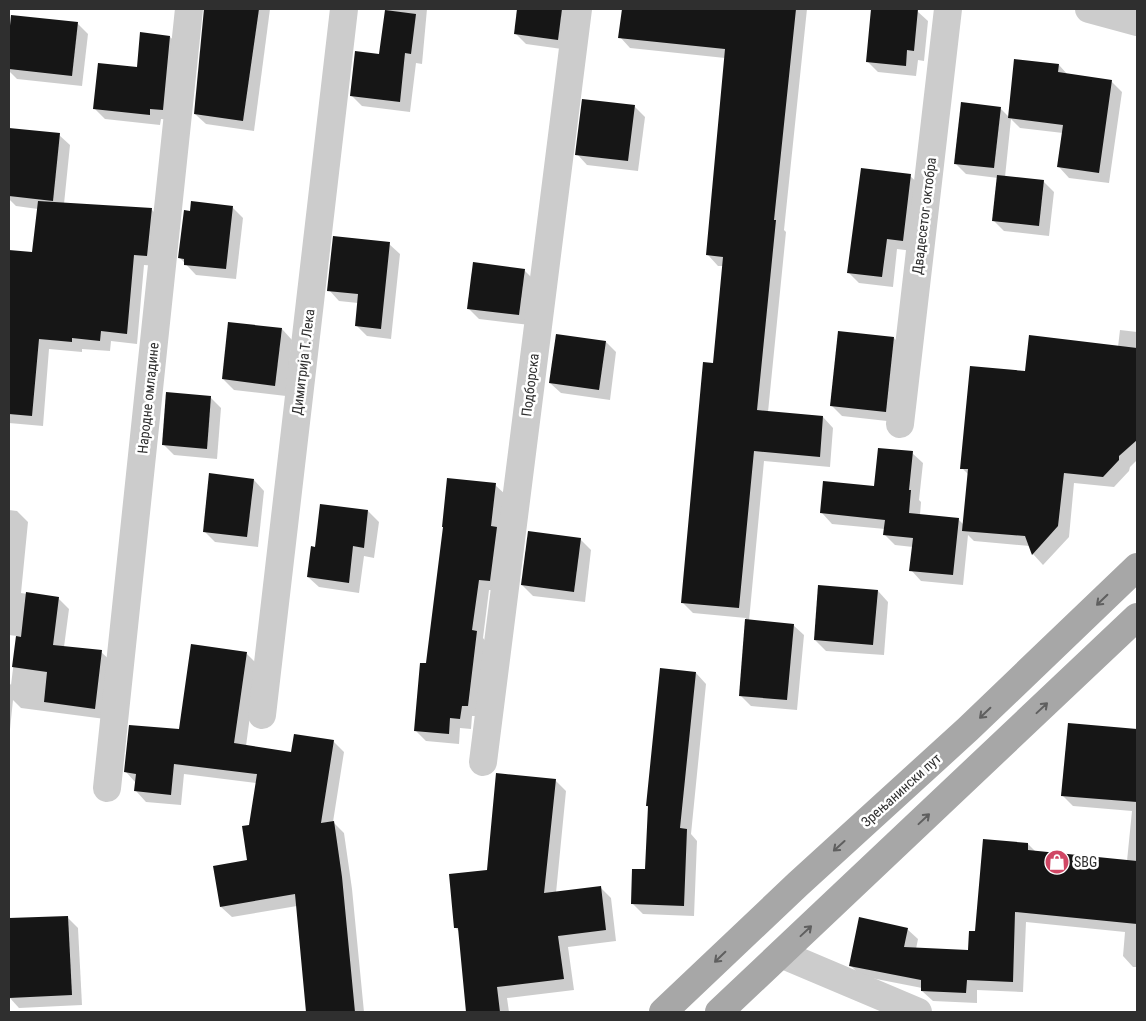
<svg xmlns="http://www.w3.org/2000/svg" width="1146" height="1021" font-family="'Roboto Condensed',sans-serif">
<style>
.shadow{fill:#0003}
.building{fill:#161616}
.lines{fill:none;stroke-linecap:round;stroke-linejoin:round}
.minor{stroke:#ccc;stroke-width:28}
.major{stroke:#a7a7a7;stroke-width:28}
.oneway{stroke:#5f5f5f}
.labels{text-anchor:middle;stroke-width:5;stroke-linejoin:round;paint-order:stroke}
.street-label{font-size:14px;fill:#2f2f2f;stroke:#fff}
.poi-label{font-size:14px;fill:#2f2f2f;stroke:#fff;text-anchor:start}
</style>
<rect width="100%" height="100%" fill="#fff"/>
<g class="shadow">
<polygon points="206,9 270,9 254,131 206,124 195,114"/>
<polygon points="386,9 427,9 422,64 416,63 410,112 362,106 351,95 381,55"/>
<polygon points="518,9 574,9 569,50 526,44 515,33"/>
<polygon points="623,9 807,9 784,230 786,232 768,412 823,417 833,428 830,467 764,461 749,621 793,625 804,635 797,710 751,706 740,695 746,618 693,613 683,603 714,364 723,266 718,266 708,255 725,58 630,48 620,37"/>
<polygon points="873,9 917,11 928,21 924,61 918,60 916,76 878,72 868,62"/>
<polygon points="12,16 77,23 88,34 82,86 17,79 9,71 9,48"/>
<polygon points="170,37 181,47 173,120 161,119 160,125 105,119 95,109"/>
<polygon points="1059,65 1068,75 1111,81 1122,92 1109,183 1069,178 1059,167 1063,133 1020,128 1011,119 1005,177 1043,181 1054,192 1049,236 1004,231 994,221 998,178 966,174 955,163 1000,108 1009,117"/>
<polygon points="634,106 645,117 638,171 587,165 577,154"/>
<polygon points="9,129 59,135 70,145 64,204 152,210 162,220 158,266 144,265 137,344 111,341 110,351 82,349 82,352 49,349 43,426 9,423 9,251 34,253 38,209 16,206 9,199"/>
<polygon points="910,176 921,186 913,251 897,249 893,287 859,283 849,273"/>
<polygon points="232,207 243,218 236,279 196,275 180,258"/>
<polygon points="389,244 400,254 391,339 367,336 356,325 358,303 339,301 329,290"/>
<polygon points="524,270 535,281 530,325 479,319 468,308"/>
<polygon points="282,329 292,340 286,396 234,390 223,379"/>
<polygon points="1120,330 1137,332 1137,460 1130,467 1129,471 1114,487 1074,483 1069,537 1043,565 1033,554 1030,546 974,541 968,535 963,585 921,581 911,570 913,547 895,545 884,534 885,529 832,524 822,513 875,488 912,453 923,463 919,500 921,502 920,515 958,519 964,525 969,475 962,468 1026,373 1118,347"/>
<polygon points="894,338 904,349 896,422 842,416 831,405"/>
<polygon points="606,342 616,352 610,400 561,393 550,383"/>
<polygon points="210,397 221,408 217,459 174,455 163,444"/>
<polygon points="254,480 264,491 258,547 215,542 204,531"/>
<polygon points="495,485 506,495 500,591 489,590 483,638 487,643 478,716 472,716 471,729 460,728 459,744 426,741 415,730 427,664"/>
<polygon points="9,510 17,511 28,522 21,593 58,598 69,609 64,647 101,652 112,662 105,719 21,708 13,700 9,739 9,682 11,685 17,636 9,635"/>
<polygon points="368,511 379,522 374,558 364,556 359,593 319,587 308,577 316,548"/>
<polygon points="580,539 591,550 585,602 533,596 522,585"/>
<polygon points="878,591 888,602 884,655 826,651 815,640"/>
<polygon points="247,654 257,664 246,746 292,754 333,741 344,752 333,822 344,833 352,889 364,1012 308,1012 297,906 232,917 221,907 249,861 250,826 257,783 184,774 181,805 146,802 136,791 136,783 126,772 180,731"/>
<polygon points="696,673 706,684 691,834 697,841 694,916 643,914 632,903 646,871 649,808 647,806"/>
<polygon points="1069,724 1137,730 1137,967 1133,967 1123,956 1125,932 1026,922 1023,992 977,990 977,1003 933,1001 922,991 922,988 861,976 851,966 907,929 918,939 916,949 970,951 976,933 1028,844 1036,852 1127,861 1132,811 1073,806 1062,795"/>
<polygon points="555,780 566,791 556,893 600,887 611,898 616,941 568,947 574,990 507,998 509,1012 468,1012 459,931 456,928 488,871"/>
<polygon points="67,917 78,928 82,1005 19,1008 9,997 9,920"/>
</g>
<g class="building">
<polygon points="204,9 259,9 243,121 194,114"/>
<polygon points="517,9 562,9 558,40 514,34"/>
<polygon points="622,9 796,9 774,220 776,220 757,410 823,416 820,457 754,451 739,608 681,603 703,362 713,363 723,257 706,255 725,49 618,38"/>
<polygon points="871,9 918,9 914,51 907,50 906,66 866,62"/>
<polygon points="385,10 416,14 411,54 405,53 400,102 350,96 355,51 379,54"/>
<polygon points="11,15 78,22 72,76 9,69 9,36"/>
<polygon points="140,32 170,36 163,110 150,109 150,115 93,109 98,63 137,67"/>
<polygon points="1014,59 1059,64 1058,72 1112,80 1099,173 1057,167 1063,125 1008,118"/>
<polygon points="582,99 635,105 628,161 575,155"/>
<polygon points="961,102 1001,107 994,168 954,164"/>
<polygon points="9,128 60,133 53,201 9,196"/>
<polygon points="861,168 911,174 903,241 887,239 882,277 847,273"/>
<polygon points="997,175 1044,180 1039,226 992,221"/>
<polygon points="38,201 152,208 147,256 134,255 127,334 101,331 100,341 72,338 72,342 39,339 32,416 9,414 9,250 32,252"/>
<polygon points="191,201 233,206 226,269 184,265 184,259 178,258 184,210 190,211"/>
<polygon points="333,236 390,242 381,329 355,326 358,294 327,291"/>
<polygon points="473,262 525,269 519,315 467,309"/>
<polygon points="228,322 282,328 275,386 222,379"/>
<polygon points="838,331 894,337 886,412 830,406"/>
<polygon points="556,334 606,341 599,390 549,383"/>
<polygon points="1029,335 1137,348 1137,440 1119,456 1119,460 1103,477 1064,473 1058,526 1032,555 1025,536 962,531 968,469 960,469 970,366 1025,371"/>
<polygon points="166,392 211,396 207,449 162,445"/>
<polygon points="878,448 913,451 909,490 911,490 909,513 959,518 953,575 909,571 913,538 883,535 885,520 820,513 823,481 874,486"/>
<polygon points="209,473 254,479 247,537 203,532"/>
<polygon points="447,478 496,483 491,526 497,527 490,581 479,580 472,630 477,631 468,706 462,706 460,719 450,718 449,734 414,731 420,663 426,663 443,527 442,527"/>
<polygon points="320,504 368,510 364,548 353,546 349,583 307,577 311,546 315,547"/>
<polygon points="528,531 581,538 574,592 521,585"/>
<polygon points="818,585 878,590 873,645 814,640"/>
<polygon points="26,592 59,597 53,645 102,650 95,709 44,702 47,672 12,667 16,636 21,637"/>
<polygon points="745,619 794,624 787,700 739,696"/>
<polygon points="191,644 247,652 234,743 291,752 294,734 334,740 321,823 334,821 342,877 355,1012 306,1012 295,894 220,907 213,866 247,860 242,826 249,825 257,774 174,764 171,795 134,791 136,774 124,772 129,725 179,729"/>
<polygon points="660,668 696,672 680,828 687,829 684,906 631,904 632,869 645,869 648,806 646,806"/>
<polygon points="1068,723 1137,729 1137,802 1061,796"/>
<polygon points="496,773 556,779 544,893 601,886 606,930 558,936 564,979 497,987 500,1012 466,1012 458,928 454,928 449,874 487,870"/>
<polygon points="983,839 1028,843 1028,850 1137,861 1137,924 1015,912 1013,982 967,980 966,993 921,991 921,980 849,966 859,917 908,928 904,947 968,950 969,931 975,931"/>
<polygon points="68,916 72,995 9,998 9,918"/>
</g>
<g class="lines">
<g class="minor">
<polyline points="1089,9 1137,22"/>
<polyline points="900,424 948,9"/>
<polyline points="262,715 344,9"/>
<polyline points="483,762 578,9"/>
<polyline points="107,788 189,9"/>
<polyline points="781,954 918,1012"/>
</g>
<g class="major">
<polyline points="663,1012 798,884 968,729 1137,567"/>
<polyline points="719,1012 1137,617"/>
</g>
</g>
<defs><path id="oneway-shaft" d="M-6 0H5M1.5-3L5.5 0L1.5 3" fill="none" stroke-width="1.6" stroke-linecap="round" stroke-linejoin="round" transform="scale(1.25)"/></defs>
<g class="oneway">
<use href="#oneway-shaft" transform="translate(1102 600) rotate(136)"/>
<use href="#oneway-shaft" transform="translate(1042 708) rotate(-43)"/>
<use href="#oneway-shaft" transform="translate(985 713) rotate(136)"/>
<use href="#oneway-shaft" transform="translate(924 819) rotate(-43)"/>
<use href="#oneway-shaft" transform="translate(839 846) rotate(138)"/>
<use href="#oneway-shaft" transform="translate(806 931) rotate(-43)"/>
<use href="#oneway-shaft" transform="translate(720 957) rotate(136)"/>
</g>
<defs>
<symbol id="shop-disc" viewBox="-11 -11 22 22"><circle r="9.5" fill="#d04765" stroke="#fff"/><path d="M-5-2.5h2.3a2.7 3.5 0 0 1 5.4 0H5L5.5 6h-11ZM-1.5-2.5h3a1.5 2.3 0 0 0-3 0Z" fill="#fff"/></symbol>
</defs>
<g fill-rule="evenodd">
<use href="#shop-disc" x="1043" y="848" width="28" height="28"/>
</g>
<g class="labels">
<g class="street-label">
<text transform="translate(924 216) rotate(-83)" y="5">Двадесетог октобра</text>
<text transform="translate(303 362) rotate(-83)" y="5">Димитрија Т. Лека</text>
<text transform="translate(530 385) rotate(-83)" y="5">Подборска</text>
<text transform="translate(148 398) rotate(-84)" y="5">Народне омладине</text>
<text transform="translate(901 790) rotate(-42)" y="5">Зрењанински пут</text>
</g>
<g class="poi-label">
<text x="1074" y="867">SBG</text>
</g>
</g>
<rect width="1146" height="1021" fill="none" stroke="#2f2f2f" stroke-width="20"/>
</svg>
